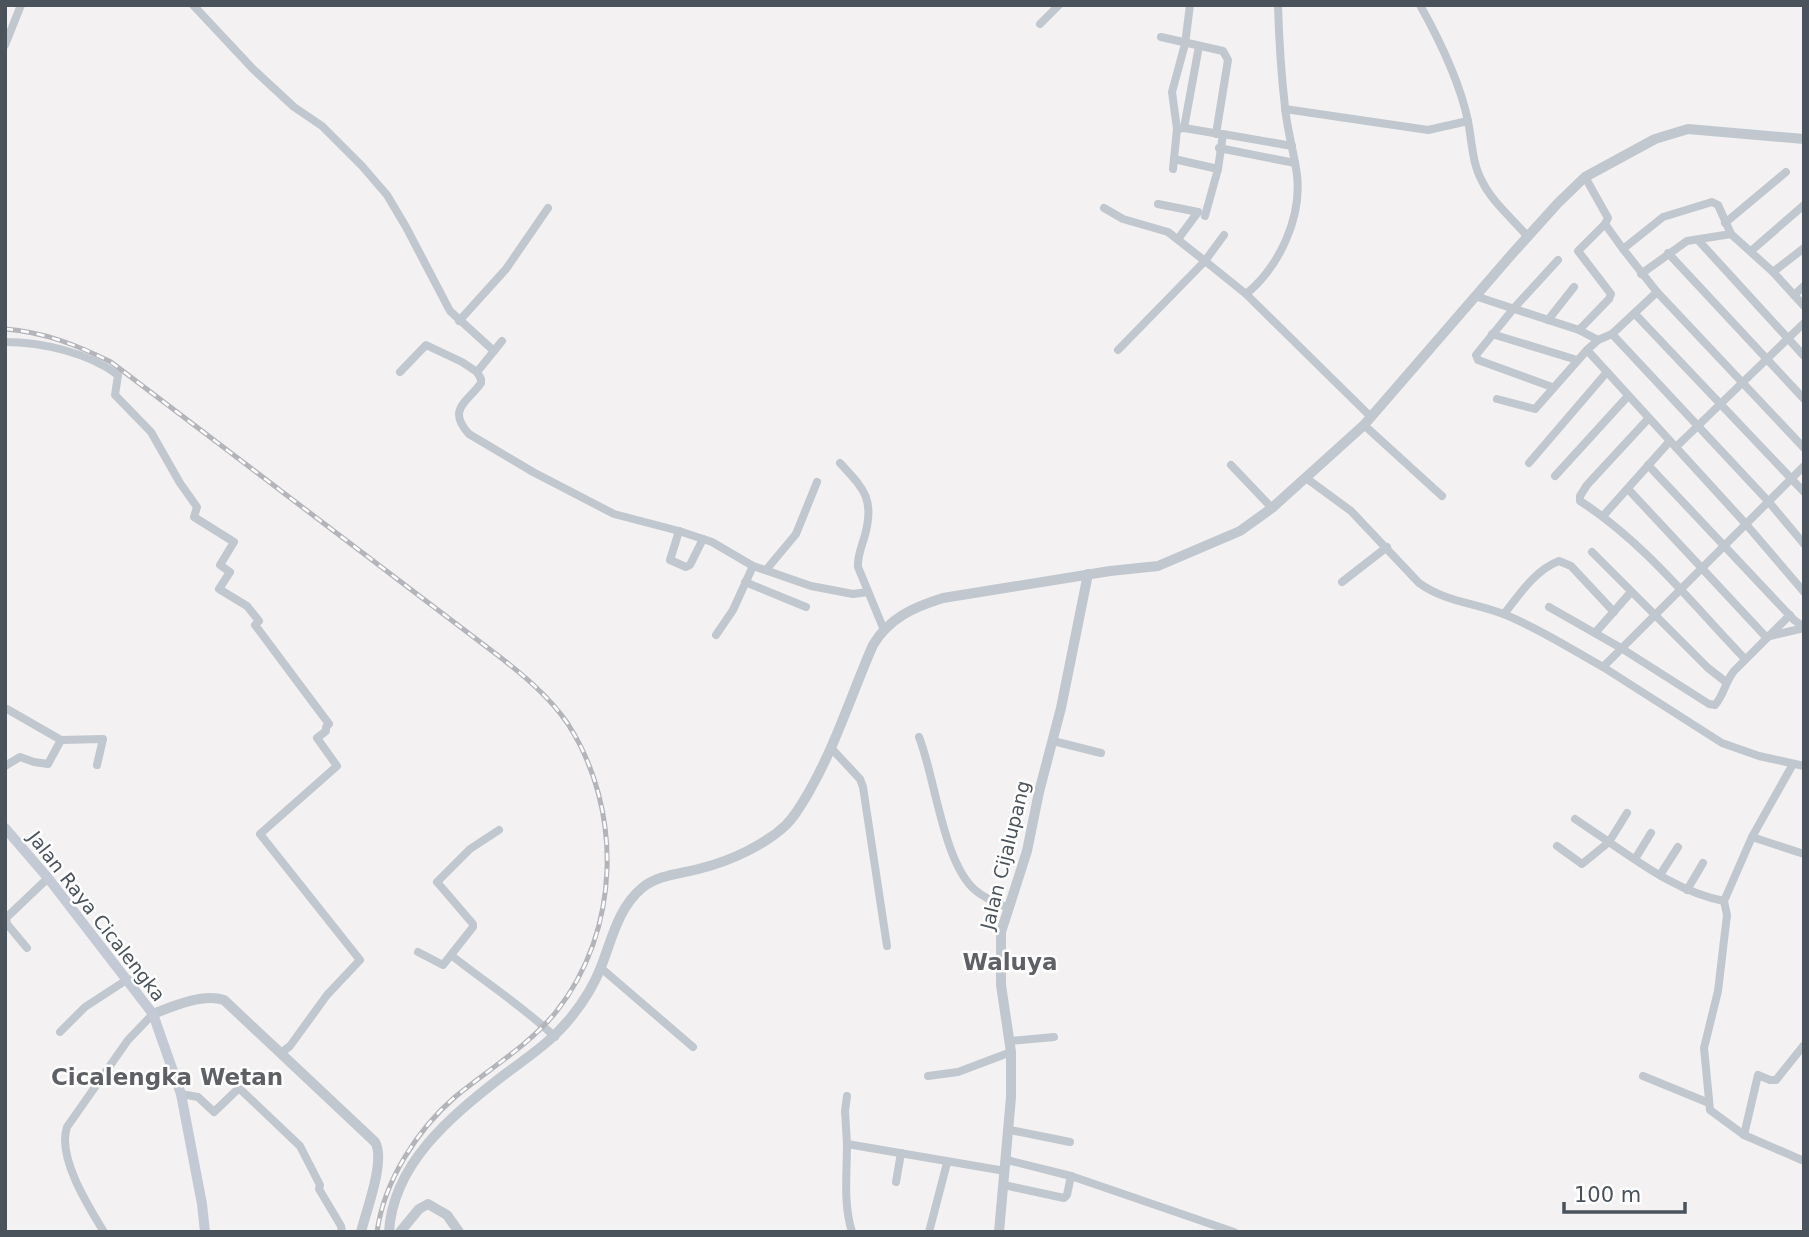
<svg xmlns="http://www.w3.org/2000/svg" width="1809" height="1237" font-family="'DejaVu Sans',sans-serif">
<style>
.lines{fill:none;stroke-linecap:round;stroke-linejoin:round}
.minor{stroke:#c0c7ce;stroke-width:8}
.tertiary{stroke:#c0c7ce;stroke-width:10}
.secondary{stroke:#c4cad5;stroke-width:10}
.rail-casing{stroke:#b4b5ba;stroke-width:5}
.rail{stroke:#fff;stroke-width:2.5;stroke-dasharray:8;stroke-linecap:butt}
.labels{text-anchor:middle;stroke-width:5;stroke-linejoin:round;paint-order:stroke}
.street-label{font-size:19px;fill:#4a525c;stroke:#fff}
.quarter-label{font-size:23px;font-weight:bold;fill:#5e6065;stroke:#fff}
</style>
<rect width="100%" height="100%" fill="#f3f1f1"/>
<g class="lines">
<g class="minor">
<polyline points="193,5 253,69 294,107 322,126 362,166 387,195 406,227 450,311 494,351"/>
<path d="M1420,5C1439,39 1460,83 1468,121"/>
<polyline points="1040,24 1059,5"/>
<polyline points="1161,37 1223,51 1228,60 1216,134"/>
<polyline points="5,45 21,5"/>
<polyline points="1199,46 1184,128 1220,134"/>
<path d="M1285,109L1428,130L1468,121C1472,141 1472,163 1482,181C1492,202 1513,219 1528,237"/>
<polyline points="1184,128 1177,129 1172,92 1185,44 1190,5"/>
<polyline points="1219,148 1295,163"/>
<polyline points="1174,159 1218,169"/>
<polyline points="1173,169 1177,129"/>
<polyline points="1158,204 1198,212 1178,239"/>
<polyline points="1104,208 1123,219 1168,232 1205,261 1224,235"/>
<polyline points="1205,216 1218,169 1223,134 1292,146"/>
<polyline points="1725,223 1786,172"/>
<polyline points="1605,224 1623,249"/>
<polyline points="1698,240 1804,356"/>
<polyline points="1751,251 1804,205"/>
<polyline points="1668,253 1804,399"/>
<polyline points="1773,272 1804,248"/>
<polyline points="1641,274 1687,241 1731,234"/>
<polyline points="1657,292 1612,334 1598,340 1587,350 1745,523 1804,592"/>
<path d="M1246,294C1279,267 1302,218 1297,175C1294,152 1287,130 1285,107C1281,73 1279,39 1278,5"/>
<polyline points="1794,295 1804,286"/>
<polyline points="1475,296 1579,330 1598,340"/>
<polyline points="1804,306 1773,272 1731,234 1718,205 1712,202 1663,217 1623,249 1657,292 1804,448"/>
<polyline points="1635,314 1804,492"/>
<polyline points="1548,320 1574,287"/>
<polyline points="459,321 506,269 548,208"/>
<polyline points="1579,330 1609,299 1611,294 1578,251 1605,224 1608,218 1585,177"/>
<polyline points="1492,334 1577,360"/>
<polyline points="1612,334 1768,501 1804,544"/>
<path d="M5,342C42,342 89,353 118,375L115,395L151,432L180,483L197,507L194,517L234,542L220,565L230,572L219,589L247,606L259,621L255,625L329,724L326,727V731L317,738L337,766L260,834L360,960L327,995L290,1046L281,1053"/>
<polyline points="1118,350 1205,261 1246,294 1371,417"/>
<path d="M400,372L426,345L462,362L477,372L481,379V383C468,402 446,409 469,434L533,472L614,514L679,531L712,542L753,566L811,586L853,594L868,592"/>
<polyline points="477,372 502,341"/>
<polyline points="1552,387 1478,360 1476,355 1514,308 1558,260"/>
<polyline points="1497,399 1535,409 1587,350"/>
<path d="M1648,419L1587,485L1580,496V501C1643,541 1694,606 1745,659"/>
<polyline points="1364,425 1442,496"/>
<polyline points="1676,447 1804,323"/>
<path d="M840,463C863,488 875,498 865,535C862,546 857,556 858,567L884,630"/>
<polyline points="1529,463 1607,372"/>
<polyline points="1231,465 1272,508"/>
<polyline points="1648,465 1794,620 1804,627"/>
<polyline points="1555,476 1628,396"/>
<path d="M1306,478L1351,511L1419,583C1445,602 1477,603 1506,615C1540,629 1571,649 1603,667L1804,466"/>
<polyline points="1628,489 1766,637 1804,628"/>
<polyline points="1603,516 1669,442"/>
<polyline points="679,531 670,560 686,567 690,565 703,539"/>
<polyline points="1592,552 1708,668 1726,682"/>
<polyline points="766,570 796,534 817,482"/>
<polyline points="745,582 806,607"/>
<polyline points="1342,582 1387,547"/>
<path d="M1549,607L1621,648L1709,704L1715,705C1724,695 1725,682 1734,671L1790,615"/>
<path d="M1504,614C1519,595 1535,570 1559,561L1571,566L1614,612"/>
<polyline points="1595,633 1631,592"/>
<polyline points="716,635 733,610 753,566"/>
<polyline points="1603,667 1722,743 1759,756 1804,766"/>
<polyline points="7,709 61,740"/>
<path d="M919,737C935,777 943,862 975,890C985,899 997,903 1009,908"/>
<polyline points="1053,741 1101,753"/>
<polyline points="832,749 860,779 863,787 887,946"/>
<polyline points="5,766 20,757 34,762 48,764 61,740 103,739 97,765"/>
<path d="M1627,813L1609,842C1644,866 1681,893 1724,901"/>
<polyline points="1752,837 1793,764"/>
<polyline points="1557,846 1582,864 1609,842 1575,819"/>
<polyline points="1635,859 1651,833"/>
<polyline points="1660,875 1678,847"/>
<polyline points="1687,890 1703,863"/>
<polyline points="27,948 7,924 6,918 48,878"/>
<polyline points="418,952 443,965 473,927 473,924 437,882 470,849 499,830"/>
<path d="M451,955C486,983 523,1006 555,1037"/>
<polyline points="601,968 693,1047"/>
<polyline points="60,1032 85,1007 128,979"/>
<polyline points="1010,1041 1054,1037"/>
<polyline points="1804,1045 1776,1080 1770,1080 1758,1075 1744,1135 1804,1161"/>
<polyline points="928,1076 958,1072 1011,1052"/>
<polyline points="1643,1076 1709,1103"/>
<polyline points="181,1094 198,1097 214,1112 239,1088 300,1146 320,1185 319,1189 341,1226 342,1232"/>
<polyline points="847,1096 845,1111 847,1144"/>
<polyline points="1010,1130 1070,1142"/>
<polyline points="1744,1135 1710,1110 1704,1048 1718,991 1727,915 1724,901 1752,837 1804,854"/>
<polyline points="1007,1160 1071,1176"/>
<polyline points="896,1182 901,1153"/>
<polyline points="1004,1185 1064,1198 1067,1195 1071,1176 1234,1232"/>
<path d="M104,1232C88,1206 57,1157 67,1127L128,1040L153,1014"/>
<path d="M852,1232C843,1203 847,1174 847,1144L1005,1171"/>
<polyline points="929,1232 947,1163"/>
</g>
<g class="tertiary">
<path d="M153,1014C173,1006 203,993 224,1000L375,1142C386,1160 366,1211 361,1232"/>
<path d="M389,1232C393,1164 450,1117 500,1078C526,1058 551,1043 572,1016C584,1001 594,985 601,967C612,939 618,908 642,888C659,874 682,874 702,868C730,861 765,845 786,825C796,815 803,802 810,790C836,744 852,693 873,645C889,618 914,607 943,598L1110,571L1158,566L1240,531L1272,508L1364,425L1512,254L1558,203L1585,177L1655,139L1688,129L1804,139"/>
<polyline points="400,1232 419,1209 428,1204 447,1215 459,1232"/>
<polyline points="999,1232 1011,1097 1011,1052 1001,985 1001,932 1027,851 1039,792 1061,708 1088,574"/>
</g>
<polyline class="secondary" points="5,828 48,878 153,1014 181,1094 202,1204 205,1232"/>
<defs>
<path id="rail" d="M5,329C44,332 77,345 111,362L496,654C522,674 549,696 568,724C623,810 621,930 556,1012C528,1046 489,1069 455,1097C417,1130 384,1181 377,1232"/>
</defs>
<use href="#rail" class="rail-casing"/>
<use href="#rail" class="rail"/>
</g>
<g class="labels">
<g class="street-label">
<text transform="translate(1005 855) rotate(-76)" y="7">Jalan Cijalupang</text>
<text transform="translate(97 916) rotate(52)" y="7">Jalan Raya Cicalengka</text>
</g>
<g class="quarter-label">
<text x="1010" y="970">Waluya</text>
<text x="167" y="1085">Cicalengka Wetan</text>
</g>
</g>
<rect width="1809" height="1237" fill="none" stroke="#4a525c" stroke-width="14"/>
<path d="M1564 1202v10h121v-10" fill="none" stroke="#4a525c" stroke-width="3.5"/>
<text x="1574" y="1202" font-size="21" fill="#4a525c" stroke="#ffffff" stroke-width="5" paint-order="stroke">100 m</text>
</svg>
